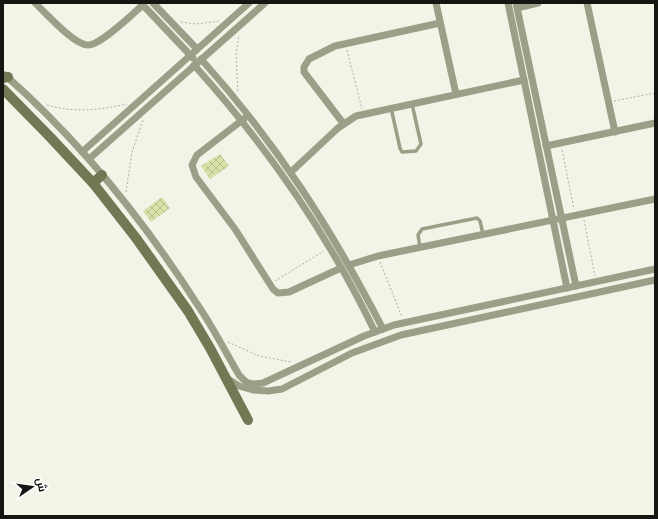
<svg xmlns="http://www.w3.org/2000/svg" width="658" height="519" font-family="'Alegreya Sans',Cairo,sans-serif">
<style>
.building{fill:url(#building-cross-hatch)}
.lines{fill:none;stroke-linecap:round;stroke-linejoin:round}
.path{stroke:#adafa4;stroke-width:1;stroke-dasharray:2 2;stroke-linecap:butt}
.lane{stroke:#9aa087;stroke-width:3.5}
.street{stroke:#9aa087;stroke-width:7}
.secondary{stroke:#707854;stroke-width:10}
</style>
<defs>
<pattern id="building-cross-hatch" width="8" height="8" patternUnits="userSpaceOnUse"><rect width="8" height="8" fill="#d6e2a8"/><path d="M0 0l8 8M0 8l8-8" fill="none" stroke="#b7c190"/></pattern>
</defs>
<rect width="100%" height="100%" fill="#f1f4e6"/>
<g class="building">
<polygon points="220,154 229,166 210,179 201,166"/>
<polygon points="162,197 170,208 151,222 143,211"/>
</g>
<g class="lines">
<g class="path">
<polyline points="181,22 196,24 220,21"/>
<polyline points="347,50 362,109"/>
<polyline points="238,91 236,54 239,35"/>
<polyline points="614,101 655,93"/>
<path d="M47,105C73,113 100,110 127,104"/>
<polyline points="562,150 574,209"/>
<polyline points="126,192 132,152 143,120"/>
<polyline points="584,220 595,276"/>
<polyline points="380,262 402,317"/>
<polyline points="275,281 324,251"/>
<polyline points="228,342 259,356 291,362"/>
</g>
<g class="lane">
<polyline points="391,108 400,148 402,152 416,151 421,144 412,104"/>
<polyline points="420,247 418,235 422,229 477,218 480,221 483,234"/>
</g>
<g class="street">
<path d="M35,3C46,13 74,45 88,45C101,45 132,14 143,5"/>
<polyline points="141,3 193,58"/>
<polyline points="153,3 197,49"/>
<polyline points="436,3 456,94"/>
<polyline points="508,3 567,288"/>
<polyline points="516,3 576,286"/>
<polyline points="587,3 615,132"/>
<polyline points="517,8 538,3"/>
<path d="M201,59C277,144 331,228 383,329"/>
<path d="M194,65C266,145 328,234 375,332"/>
<path d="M5,75C81,142 145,222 199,307C214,329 226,353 239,375L246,382L253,384L263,383L364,336L394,325L655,269"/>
<polyline points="245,118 197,155 192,165 196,177 235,229 273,289 278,293 289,292 341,268"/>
<polyline points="343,123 304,72 304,67 309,59 335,46 440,23"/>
<polyline points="546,146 655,123"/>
<polyline points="82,152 249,3"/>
<polyline points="89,159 265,3"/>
<polyline points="291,172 338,128 356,116 524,80"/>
<polyline points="349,265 378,256 655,199"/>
<polyline points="228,379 239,386 253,390 268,391 282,389 352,353 401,335 655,280"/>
</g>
<g class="secondary">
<polyline points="3,78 8,77"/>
<polyline points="3,89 51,138 93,183 136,238 188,311 210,348 248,420"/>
<polyline points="93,183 102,175"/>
</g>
</g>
<rect width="658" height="519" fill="none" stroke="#151611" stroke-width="8"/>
<g transform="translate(32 487) rotate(77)" stroke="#ffffff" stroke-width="3" paint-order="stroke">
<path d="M0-3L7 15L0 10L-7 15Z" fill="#151611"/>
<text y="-6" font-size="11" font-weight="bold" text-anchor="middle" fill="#151611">ش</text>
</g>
</svg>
